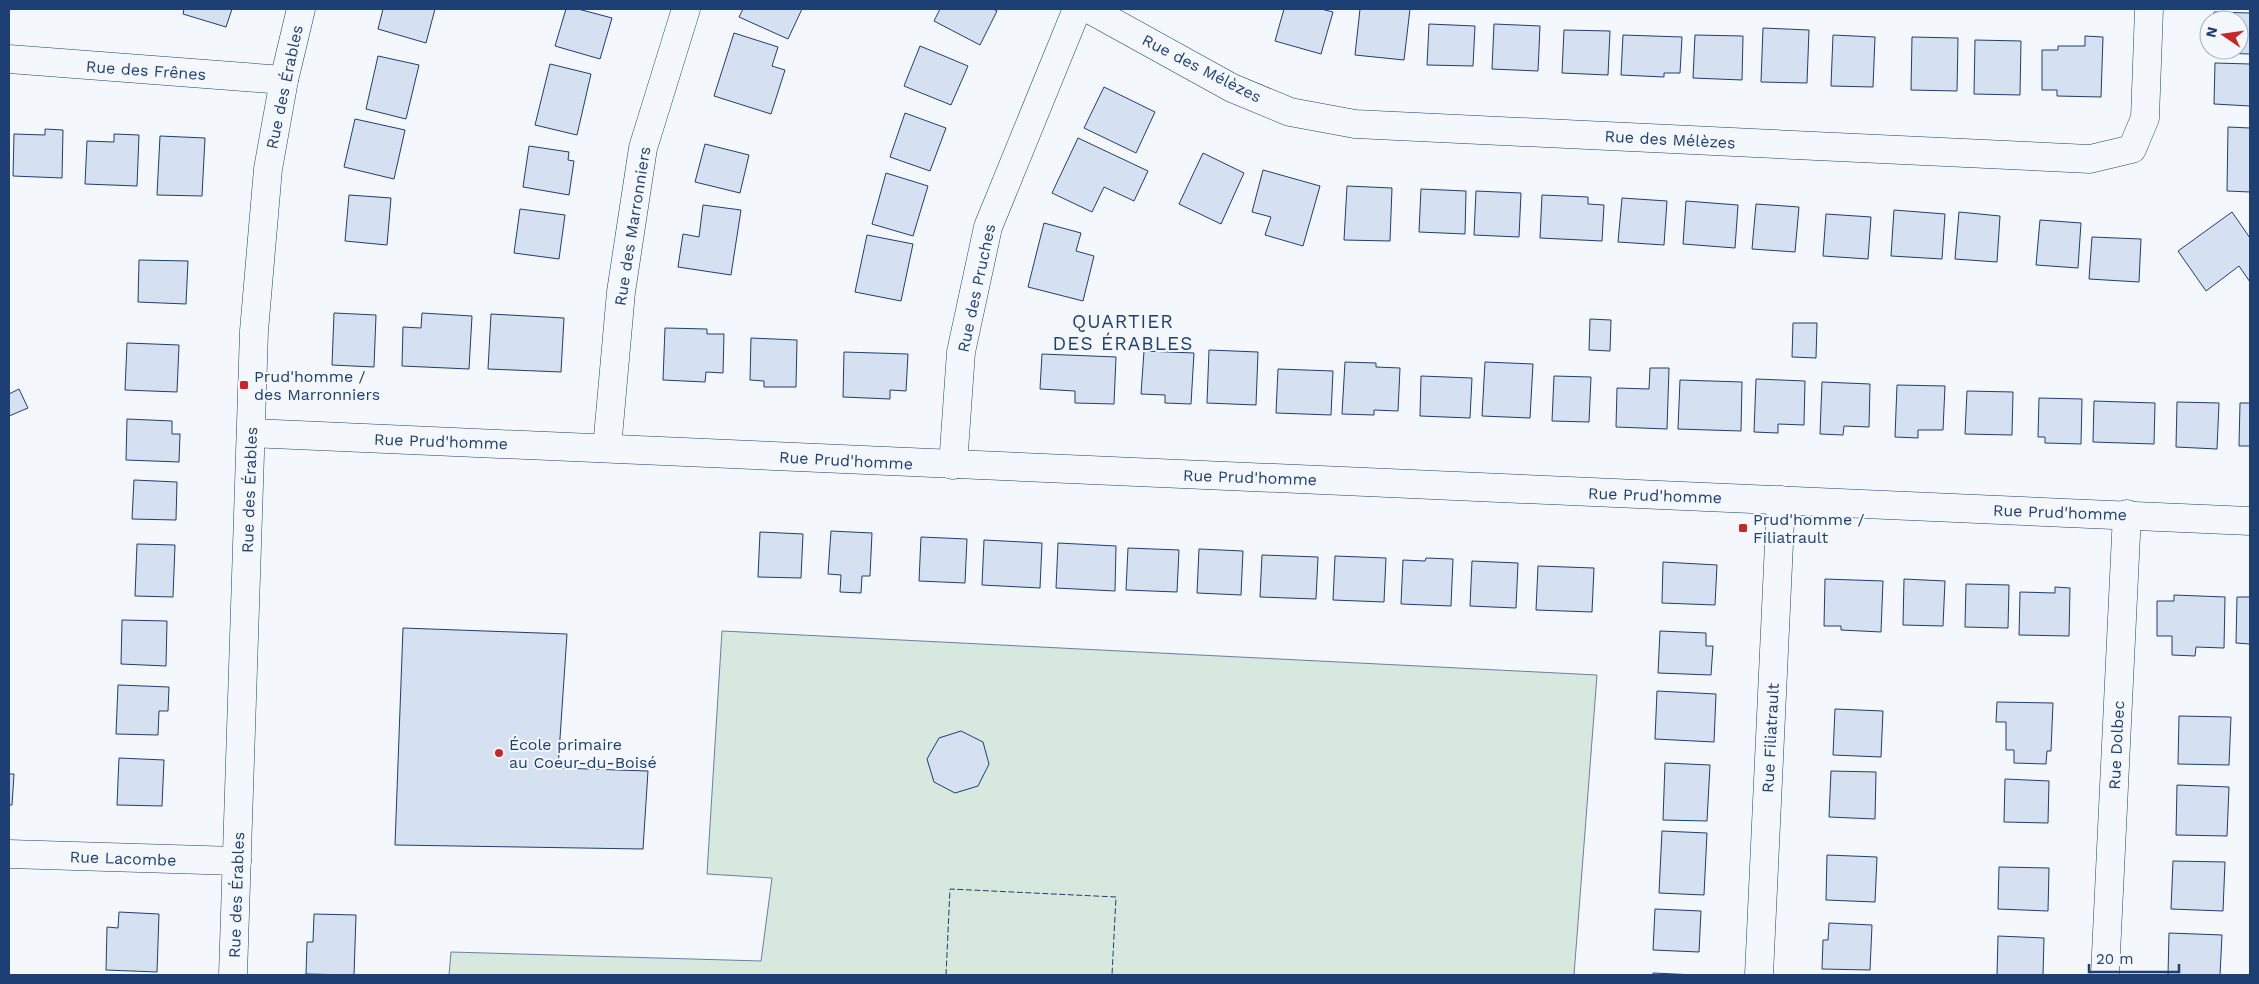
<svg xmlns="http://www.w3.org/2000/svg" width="2259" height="984" font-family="'Work Sans',sans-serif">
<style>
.green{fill:#d7e8df;stroke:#687fa3}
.building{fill:#d5e0f0;stroke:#1d3f73}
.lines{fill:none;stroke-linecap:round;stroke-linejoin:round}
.minor-casing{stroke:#1d3f73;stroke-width:29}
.minor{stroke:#f4f7fb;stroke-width:28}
.fence{stroke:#1d3f73;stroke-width:1;stroke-dasharray:6 2.5;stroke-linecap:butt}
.poi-dot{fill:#c62828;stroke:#f4f7fb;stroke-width:2}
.labels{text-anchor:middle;stroke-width:4;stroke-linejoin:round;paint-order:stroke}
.street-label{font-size:16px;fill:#1d3f73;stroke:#f4f7fb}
.poi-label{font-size:16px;fill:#1d3f73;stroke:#f4f7fb;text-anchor:start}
.quarter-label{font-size:19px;letter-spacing:1px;fill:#1d3f73;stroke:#f4f7fb}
</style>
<rect width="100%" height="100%" fill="#f4f7fb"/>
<polygon class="green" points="722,631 1597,675 1574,975 449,975 451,952 761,961 772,878 707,874"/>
<g class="building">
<polygon points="184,9 232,9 226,27 183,14"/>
<polygon points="383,9 435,9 426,43 378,29"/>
<polygon points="566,9 578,9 612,18 600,59 555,46"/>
<polygon points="743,9 802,9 788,39 739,17"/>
<polygon points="940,9 993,9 997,11 980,45 934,21"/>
<polygon points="1284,9 1321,9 1333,12 1321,54 1275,41"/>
<polygon points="1360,9 1410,9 1404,60 1355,55"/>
<polygon points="2214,12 2250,13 2250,54 2213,53 2213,50 2239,50 2239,20 2213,20"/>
<polygon points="1429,24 1475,26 1473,66 1427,65"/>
<polygon points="1494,24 1540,26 1538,71 1492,69"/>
<polygon points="1763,28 1809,30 1807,83 1761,82"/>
<polygon points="1564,30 1610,31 1608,75 1562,73"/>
<polygon points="734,33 778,47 772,66 785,70 771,114 714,96"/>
<polygon points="1623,35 1682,37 1680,73 1664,73 1664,77 1621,75"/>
<polygon points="1695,35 1743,36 1742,80 1693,78"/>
<polygon points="1833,35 1875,37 1873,87 1831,86"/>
<polygon points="2085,36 2103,37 2101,97 2057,96 2057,90 2042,90 2042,50 2058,50 2058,46 2085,46"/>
<polygon points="1912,37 1958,38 1957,91 1911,90"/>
<polygon points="1975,40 2021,41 2020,95 1974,94"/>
<polygon points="920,46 968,66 951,105 904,86"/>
<polygon points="378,56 419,65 406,119 366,109"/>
<polygon points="2215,63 2250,64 2250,106 2214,104"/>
<polygon points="550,64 591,74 577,135 535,125"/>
<polygon points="1104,87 1155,112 1136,153 1084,128"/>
<polygon points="905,113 946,128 930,171 890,157"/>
<polygon points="355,119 405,130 394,179 344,167"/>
<polygon points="2228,127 2250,128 2250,192 2227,191"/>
<polygon points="45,129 63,130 62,178 13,176 14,134 45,135"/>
<polygon points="114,134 139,135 137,186 85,184 87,141 114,142"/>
<polygon points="160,136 205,138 202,196 157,195"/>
<polygon points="1078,138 1148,171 1134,201 1104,187 1092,212 1052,193"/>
<polygon points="705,144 749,155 740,193 695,182"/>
<polygon points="529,146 569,152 568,160 574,161 569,195 523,187"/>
<polygon points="1203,153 1244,173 1221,224 1179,204"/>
<polygon points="1263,170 1320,186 1303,246 1265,235 1271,217 1252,212"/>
<polygon points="886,173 928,186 913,236 872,224"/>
<polygon points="1347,186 1392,188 1390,241 1344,240"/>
<polygon points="1421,189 1466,191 1465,234 1419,232"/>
<polygon points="1476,191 1521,193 1519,237 1474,235"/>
<polygon points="349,195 391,198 387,245 345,241"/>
<polygon points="1542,195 1588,197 1588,204 1604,205 1602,241 1540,238"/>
<polygon points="1622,198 1667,201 1664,245 1618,242"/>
<polygon points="1686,201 1738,205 1735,248 1683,244"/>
<polygon points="1756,204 1799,207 1795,252 1752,249"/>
<polygon points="703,205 741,210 731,275 678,267 683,234 699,237"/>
<polygon points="520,209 565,215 559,259 514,253"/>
<polygon points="1894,210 1945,214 1942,259 1891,256"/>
<polygon points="1959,212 2000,216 1997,262 1955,259"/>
<polygon points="2232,212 2250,238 2250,282 2239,266 2206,291 2178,251"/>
<polygon points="1826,214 1871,217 1868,259 1823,256"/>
<polygon points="2040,220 2081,223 2078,268 2036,265"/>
<polygon points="1044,223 1081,233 1076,251 1094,256 1083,301 1028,287"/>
<polygon points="867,235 913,244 901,301 855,292"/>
<polygon points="2092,237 2141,239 2139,282 2089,279"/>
<polygon points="139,260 188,261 186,304 138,302"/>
<polygon points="334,313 376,315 374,367 332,365"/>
<polygon points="422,313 472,316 469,369 402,366 403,327 421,328"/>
<polygon points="491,314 564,318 561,372 488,369"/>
<polygon points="1590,319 1611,320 1610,351 1589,350"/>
<polygon points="1793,323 1817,323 1816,358 1792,357"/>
<polygon points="665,328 707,329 707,334 724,334 723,373 706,372 705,382 663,380"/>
<polygon points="751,338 797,340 796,387 764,387 764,381 750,380"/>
<polygon points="127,343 179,345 177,392 125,390"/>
<polygon points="1209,350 1258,352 1256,405 1207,403"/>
<polygon points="1144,351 1194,353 1191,404 1165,403 1165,395 1141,394"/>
<polygon points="844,352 908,354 906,391 890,390 890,399 843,397"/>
<polygon points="1042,354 1116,357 1114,404 1075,403 1075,391 1040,389"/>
<polygon points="1345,362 1376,363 1376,367 1400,368 1398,411 1374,410 1374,415 1342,414"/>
<polygon points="1485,362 1533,364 1530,418 1482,416"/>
<polygon points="1650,368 1669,368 1667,429 1616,427 1617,388 1649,389"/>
<polygon points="1278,369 1333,371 1331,415 1276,413"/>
<polygon points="1421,376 1472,378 1470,418 1420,416"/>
<polygon points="1554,376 1591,377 1589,422 1552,421"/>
<polygon points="1756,379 1805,381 1804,425 1778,424 1778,433 1754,432"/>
<polygon points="1680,380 1742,382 1741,431 1678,429"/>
<polygon points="1822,382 1870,384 1869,427 1844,426 1843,435 1820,434"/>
<polygon points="1897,385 1945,386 1943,430 1918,430 1918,438 1895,437"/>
<polygon points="19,389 28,408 9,416 9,394"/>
<polygon points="1967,391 2013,392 2012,435 1965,434"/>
<polygon points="2039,398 2082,399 2081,444 2045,443 2045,437 2038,437"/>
<polygon points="2094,401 2155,403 2154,444 2093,442"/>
<polygon points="2177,402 2219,403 2217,449 2176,447"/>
<polygon points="2240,403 2250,403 2250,446 2239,446"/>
<polygon points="127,419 172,421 172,434 180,434 179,462 126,460"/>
<polygon points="134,480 177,482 176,520 132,519"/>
<polygon points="831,531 872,533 870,576 862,576 861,593 840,592 841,575 828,574"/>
<polygon points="760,532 803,534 801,578 758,577"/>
<polygon points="921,537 967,539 965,583 919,581"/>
<polygon points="984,540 1042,543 1040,588 982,585"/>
<polygon points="1058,543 1116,546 1115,591 1056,588"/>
<polygon points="137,544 175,545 173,597 135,596"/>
<polygon points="1128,548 1179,550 1177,592 1126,590"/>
<polygon points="1199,549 1243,551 1241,595 1197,593"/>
<polygon points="1262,555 1318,557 1316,599 1260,597"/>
<polygon points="1335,556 1386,558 1384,602 1333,600"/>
<polygon points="1426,558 1453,559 1451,606 1401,604 1403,560 1425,561"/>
<polygon points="1472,561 1518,563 1516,608 1470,606"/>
<polygon points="1663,562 1717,565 1715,605 1662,603"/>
<polygon points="1538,566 1594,568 1592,612 1536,610"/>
<polygon points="1825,579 1883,581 1881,632 1841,630 1841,626 1824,626"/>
<polygon points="1904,579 1945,581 1943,626 1903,625"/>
<polygon points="1966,584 2009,585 2008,628 1965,627"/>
<polygon points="2055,587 2070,588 2069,636 2019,635 2020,592 2055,593"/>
<polygon points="2174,595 2225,597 2224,648 2196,647 2195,656 2172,655 2172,636 2157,636 2157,601 2174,601"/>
<polygon points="2237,597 2250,597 2250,644 2236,643"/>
<polygon points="122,620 167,621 166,666 121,664"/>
<polygon points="403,628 567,634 558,768 648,771 643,849 395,845"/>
<polygon points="1660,631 1706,633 1706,646 1713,646 1711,675 1658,673"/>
<polygon points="118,685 169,687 168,711 159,711 158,735 116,734"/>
<polygon points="1657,691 1716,694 1714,742 1655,739"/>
<polygon points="1997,702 2053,703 2051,751 2047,751 2046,764 2014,763 2014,750 2006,750 2006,722 1996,722"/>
<polygon points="1835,709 1883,711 1881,757 1833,755"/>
<polygon points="2179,716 2231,717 2229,765 2178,764"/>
<polygon points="961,731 983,742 989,764 978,786 955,793 934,782 927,759 939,738"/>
<polygon points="119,758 164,760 162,806 117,805"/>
<polygon points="1665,763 1710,765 1707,821 1663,820"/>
<polygon points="1831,771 1876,772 1875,819 1829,817"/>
<polygon points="9,774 14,774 12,805 9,805"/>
<polygon points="2005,779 2049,781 2048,823 2004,822"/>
<polygon points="2177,785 2229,787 2227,836 2176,835"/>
<polygon points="1662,831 1707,833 1704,895 1659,893"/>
<polygon points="1827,855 1877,857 1875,902 1826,900"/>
<polygon points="2173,861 2225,862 2223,911 2171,909"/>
<polygon points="1999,867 2049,868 2048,911 1998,909"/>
<polygon points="1655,909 1701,911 1699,952 1653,950"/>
<polygon points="119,912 159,914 157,972 106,970 107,927 118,928"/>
<polygon points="314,914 356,915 354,975 306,974 307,942 313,942"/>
<polygon points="1829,923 1872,925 1870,970 1822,969 1823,940 1828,940"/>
<polygon points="2169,933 2222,935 2220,975 2168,975"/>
<polygon points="1998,936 2044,938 2043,975 1997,975"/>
<polygon points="1653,973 1696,975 1653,975"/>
</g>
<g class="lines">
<defs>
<g id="minor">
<polyline points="1089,9 1232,88 1290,112 1355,124 2090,159 2132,149 2145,118 2149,9"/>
<polyline points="9,59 284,80"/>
<polyline points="251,433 2250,521"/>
<polyline points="607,448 621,292 643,148 686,9"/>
<polyline points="953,465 961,352 988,227 1077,9"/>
<polyline points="9,854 237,861"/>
<polyline points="233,975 254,331 268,169 284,80 301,9"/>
<polyline points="1759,975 1781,500"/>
<polyline points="2105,975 2127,514"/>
</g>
</defs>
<use href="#minor" class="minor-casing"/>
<use href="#minor" class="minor"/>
<polyline class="fence" points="946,975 950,889 1116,897 1112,975"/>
</g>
<g class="poi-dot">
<rect x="239" y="380" width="10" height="10" rx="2.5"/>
<rect x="1738" y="523" width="10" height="10" rx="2.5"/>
<circle cx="499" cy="753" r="5"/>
</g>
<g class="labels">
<g class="street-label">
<text transform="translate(1202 68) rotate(27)" y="6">Rue des Mélèzes</text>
<text transform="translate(146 70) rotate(4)" y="6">Rue des Frênes</text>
<text transform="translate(284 87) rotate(-78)" y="6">Rue des Érables</text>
<text transform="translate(1670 139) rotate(3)" y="6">Rue des Mélèzes</text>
<text transform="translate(632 226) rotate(-81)" y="6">Rue des Marronniers</text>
<text transform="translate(976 288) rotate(-78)" y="6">Rue des Pruches</text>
<text transform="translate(441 441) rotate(2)" y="6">Rue Prud'homme</text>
<text transform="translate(846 460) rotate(3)" y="6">Rue Prud'homme</text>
<text transform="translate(1250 477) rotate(2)" y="6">Rue Prud'homme</text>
<text transform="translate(249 490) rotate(-88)" y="6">Rue des Érables</text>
<text transform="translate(1655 495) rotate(2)" y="6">Rue Prud'homme</text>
<text transform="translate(2060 512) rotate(2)" y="6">Rue Prud'homme</text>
<text transform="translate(1770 738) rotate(-87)" y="6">Rue Filiatrault</text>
<text transform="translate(2116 745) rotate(-87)" y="6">Rue Dolbec</text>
<text transform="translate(123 858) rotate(2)" y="6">Rue Lacombe</text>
<text transform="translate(236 895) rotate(-88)" y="6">Rue des Érables</text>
</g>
<g class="poi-label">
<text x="254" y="382">Prud'homme /<tspan x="254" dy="18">des Marronniers</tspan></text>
<text x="1753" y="525">Prud'homme /<tspan x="1753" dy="18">Filiatrault</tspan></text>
<text x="509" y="750">École primaire<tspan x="509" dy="18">au Coeur‑du‑Boisé</tspan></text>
</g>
<g class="quarter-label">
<text x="1123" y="328">QUARTIER<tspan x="1123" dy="22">DES ÉRABLES</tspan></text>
</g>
</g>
<rect width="2259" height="984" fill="none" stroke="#1d3f73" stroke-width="20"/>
<g transform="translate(2224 35) rotate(283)"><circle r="24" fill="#f4f7fb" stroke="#9eadc5"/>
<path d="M0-4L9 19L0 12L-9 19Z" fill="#c62828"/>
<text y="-8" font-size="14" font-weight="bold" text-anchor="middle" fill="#1d3f73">N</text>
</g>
<path d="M2089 964v8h90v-8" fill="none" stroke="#1d3f73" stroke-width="2.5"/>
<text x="2096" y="964" font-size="15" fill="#1d3f73" stroke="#f4f7fb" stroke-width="4" paint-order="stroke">20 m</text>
</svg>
